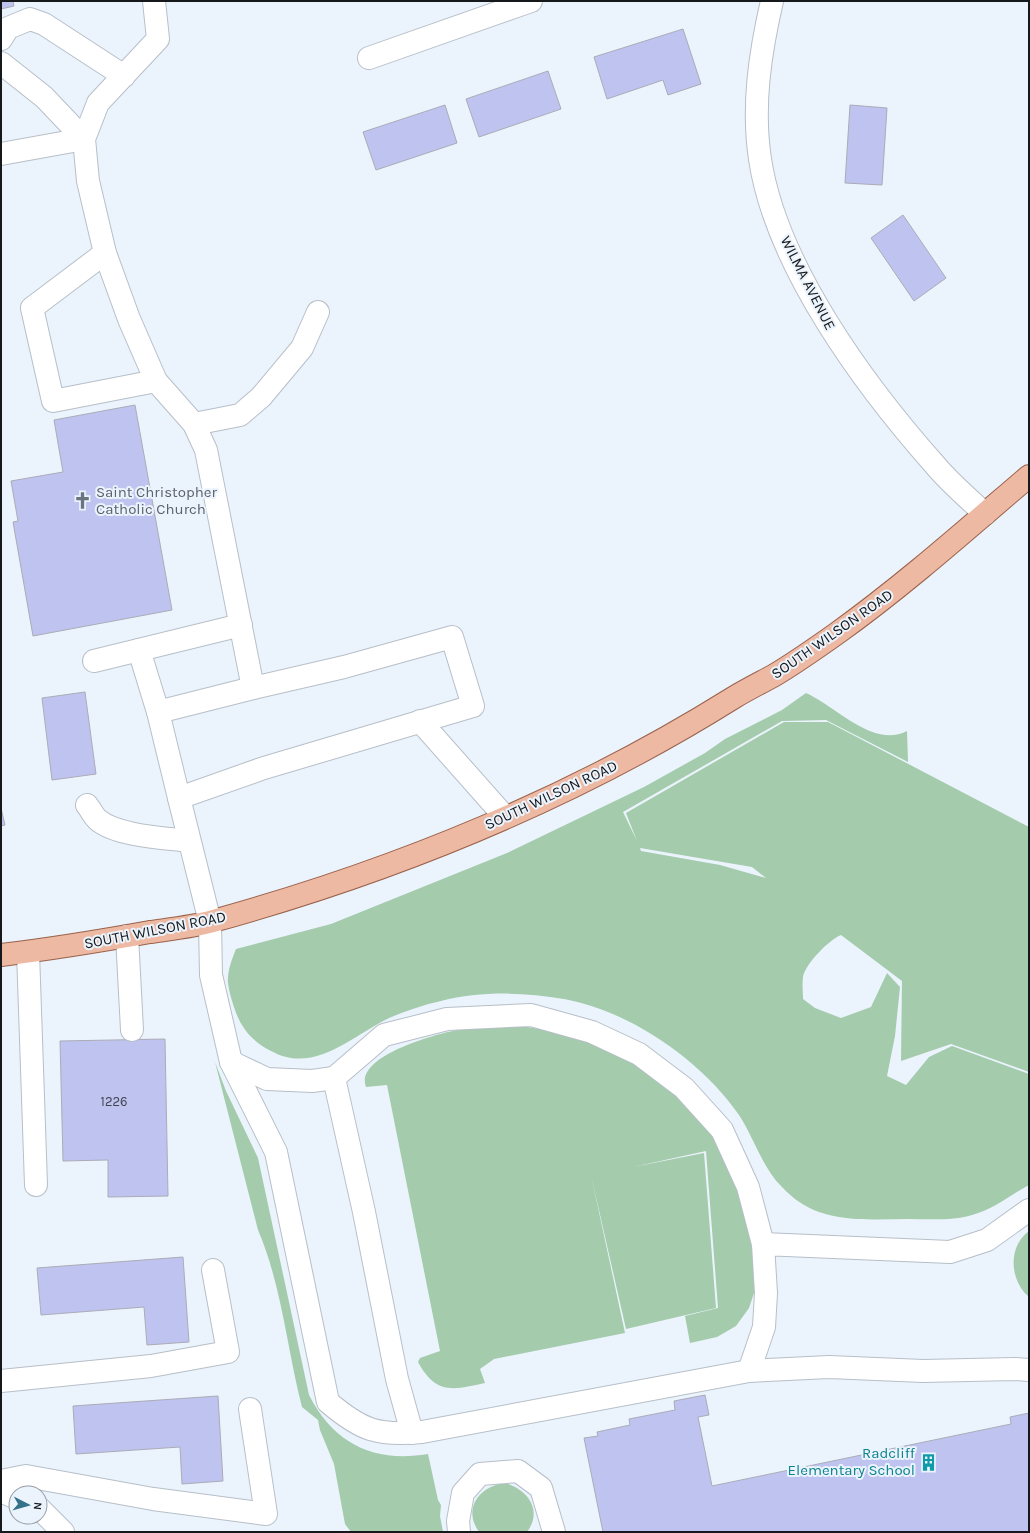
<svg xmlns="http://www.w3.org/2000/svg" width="1030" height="1533" font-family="Karla,sans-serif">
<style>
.green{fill:#a3cbac;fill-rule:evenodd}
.building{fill:#bfc3f0;stroke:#abacb7}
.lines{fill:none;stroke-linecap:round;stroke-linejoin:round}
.minor-casing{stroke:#b7bfc8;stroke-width:24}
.major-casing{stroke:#9a624b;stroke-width:24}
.minor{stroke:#fff;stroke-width:22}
.major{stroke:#edb9a3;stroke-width:22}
.labels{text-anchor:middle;stroke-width:4;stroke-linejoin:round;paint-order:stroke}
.number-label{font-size:13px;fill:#404451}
.street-label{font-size:15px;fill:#16191c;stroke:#ebf3fc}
.worship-label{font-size:15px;fill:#5b616d;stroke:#ebf3fc;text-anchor:start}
.culture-label{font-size:15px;fill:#0d838f;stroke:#ebf3fc;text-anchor:end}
</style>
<rect width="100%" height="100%" fill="#ebf3fc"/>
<g class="green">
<path d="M806,693C811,695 817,699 822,702C846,717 878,746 907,731L908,762L826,720L782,721L623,812L637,841L626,813L784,722H828L1029,827V1072L951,1044L901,1061L902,981L841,935C830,939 805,964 803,977C802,984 803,992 803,999L815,1008L841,1018L871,1007L887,973L900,987L895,1036L887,1076L906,1085L929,1057L952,1046L1029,1074V1185C1010,1195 993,1210 972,1215C952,1221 929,1219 908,1219C878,1219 847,1222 819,1212C805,1207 792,1198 782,1187C762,1167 754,1138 739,1115C701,1060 630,1011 564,999C523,992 481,991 441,1001C423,1005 405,1011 389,1018C352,1036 314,1075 271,1051C258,1044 249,1037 242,1025C236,1016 229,993 228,983C227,972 232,959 236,949L331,924L507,853L644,787L705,753L725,739L782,710ZM640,848L752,867L766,878L720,865L641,851Z"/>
<path d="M500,1025L527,1027L567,1033L619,1052L675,1092L701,1120L719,1145L748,1209L757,1274L754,1293L749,1308L736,1326L717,1337L690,1343L685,1316L718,1308L706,1151L633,1167L704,1153L716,1308L626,1329L591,1175L625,1333L494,1359L480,1369L485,1383C453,1390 436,1395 418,1362L420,1358L440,1351L387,1085L366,1087C354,1056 437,1034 457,1030C471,1027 486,1026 500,1025Z"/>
<path d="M215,1062L226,1091L258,1158L309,1395C334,1444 374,1463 428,1454L438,1500L441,1505L440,1516L443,1532H351L345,1524L334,1464L320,1430L318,1420L302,1407C287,1349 282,1286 258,1230Z"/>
<path d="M1029,1231V1297C1010,1281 1007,1247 1029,1231Z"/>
<path d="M505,1483C528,1489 543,1511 527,1532H479C462,1508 480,1486 505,1483Z"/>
</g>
<g class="building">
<polygon points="1,1 13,1 14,6 1,9"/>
<polygon points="683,29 701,84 668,95 663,80 607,99 594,57"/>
<polygon points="548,71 561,109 479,137 466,99"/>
<polygon points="445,105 457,143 376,170 363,132"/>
<polygon points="850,105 887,108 882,185 845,183"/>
<polygon points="903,215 946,278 914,301 871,238"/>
<polygon points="135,405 172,610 33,636 13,522 18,521 11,481 63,472 54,420"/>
<polygon points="85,692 96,774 52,780 42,698"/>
<polygon points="1,808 5,825 1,826"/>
<polygon points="165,1039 168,1196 108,1197 108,1160 63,1161 60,1041"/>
<polygon points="183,1257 189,1342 147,1345 144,1307 41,1315 37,1268"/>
<polygon points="705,1395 709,1415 698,1417 712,1486 1011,1424 1010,1417 1029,1413 1029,1532 603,1532 584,1438 598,1436 597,1432 630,1425 629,1419 675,1410 674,1401"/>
<polygon points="218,1396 223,1481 182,1484 180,1447 76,1454 73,1406"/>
</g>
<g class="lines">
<defs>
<g id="minor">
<path d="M154,1L158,39L98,103L84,139L88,181L105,253L129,319L156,381L194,424L206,450L253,688L344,667L452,637L473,706L264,768L179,798L210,922L211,975L231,1062L276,1152L328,1402C362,1431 378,1436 422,1432L749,1371L829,1367L923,1371L1015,1369L1029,1370"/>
<path d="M772,1C760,53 752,106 760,159C776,266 865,386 935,465C950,483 968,498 985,514"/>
<polyline points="1,39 8,28 30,19 44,24 124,76"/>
<polyline points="369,58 531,1"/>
<polyline points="1,63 44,97 84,139 1,154"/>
<polyline points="105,253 32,308 53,401 156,381"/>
<polyline points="194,424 240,415 261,397 302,348 318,312"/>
<polyline points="139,650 158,712"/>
<polyline points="94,661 241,625"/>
<polyline points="420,721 505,817"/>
<polyline points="179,798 158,712 253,688"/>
<path d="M87,805C91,810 94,817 98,820C117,836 166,838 189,841"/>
<polyline points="127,936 132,1030"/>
<polyline points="28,952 36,1185"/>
<polyline points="231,1062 267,1079 312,1081 334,1078"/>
<polyline points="749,1371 764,1327 766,1293 763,1244 950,1252 987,1240 1029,1210"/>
<polyline points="1,1381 151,1366 228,1352 213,1270"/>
<polyline points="412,1433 397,1379 364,1212 334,1078 384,1035 447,1019 531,1015 592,1032 639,1054 684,1088 722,1130 748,1187 763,1244"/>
<polyline points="1,1481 26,1476 153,1499 266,1514 250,1409"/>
<polyline points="1,1491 16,1498"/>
<polyline points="40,1509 63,1532"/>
<polyline points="459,1532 458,1521 463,1493 480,1474 518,1471 541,1488 554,1532"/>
</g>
<path id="major" d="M1,955C51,949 100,941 150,932C171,929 192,927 213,921C394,871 573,798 733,698C746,690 760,683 773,676C795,663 816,648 836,634C903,586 966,530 1029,476"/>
</defs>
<use href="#minor" class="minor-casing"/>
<use href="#major" class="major-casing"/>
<use href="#minor" class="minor"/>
<use href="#major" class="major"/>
</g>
<defs>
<symbol id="church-bare" viewBox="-9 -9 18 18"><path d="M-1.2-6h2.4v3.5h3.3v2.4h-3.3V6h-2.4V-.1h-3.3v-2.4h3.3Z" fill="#6b7280" stroke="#ebf3fc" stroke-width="2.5" paint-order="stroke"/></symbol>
<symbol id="building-bare" viewBox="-9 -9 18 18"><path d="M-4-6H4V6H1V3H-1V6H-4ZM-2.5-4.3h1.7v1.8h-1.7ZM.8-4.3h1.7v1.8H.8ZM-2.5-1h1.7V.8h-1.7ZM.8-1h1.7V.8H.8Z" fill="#0f9aa8" stroke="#ebf3fc" stroke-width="2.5" paint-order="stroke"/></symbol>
</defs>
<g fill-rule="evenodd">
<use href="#church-bare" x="70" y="488" width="25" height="25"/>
<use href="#building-bare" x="916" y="1450" width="25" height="25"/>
</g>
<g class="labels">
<g class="number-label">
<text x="114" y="1106">1226</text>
</g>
<g class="street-label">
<text transform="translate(808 283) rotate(63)" y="5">WILMA AVENUE</text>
<text transform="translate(832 634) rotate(-35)" y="5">SOUTH WILSON ROAD</text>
<text transform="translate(551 795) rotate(-25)" y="5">SOUTH WILSON ROAD</text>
<text transform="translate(155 930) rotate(-11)" y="5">SOUTH WILSON ROAD</text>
</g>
<g class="worship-label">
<text x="96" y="497">Saint Christopher<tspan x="96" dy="17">Catholic Church</tspan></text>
</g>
<g class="culture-label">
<text x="915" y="1458">Radcliff<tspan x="915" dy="17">Elementary School</tspan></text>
</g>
</g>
<rect width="1030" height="1533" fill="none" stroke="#16191c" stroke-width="4"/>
<g transform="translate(28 1505) rotate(96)"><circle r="19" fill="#ebf3fc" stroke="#969ca2"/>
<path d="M0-3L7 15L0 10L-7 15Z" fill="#357189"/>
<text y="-6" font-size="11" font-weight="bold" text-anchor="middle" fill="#16191c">N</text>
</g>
</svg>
